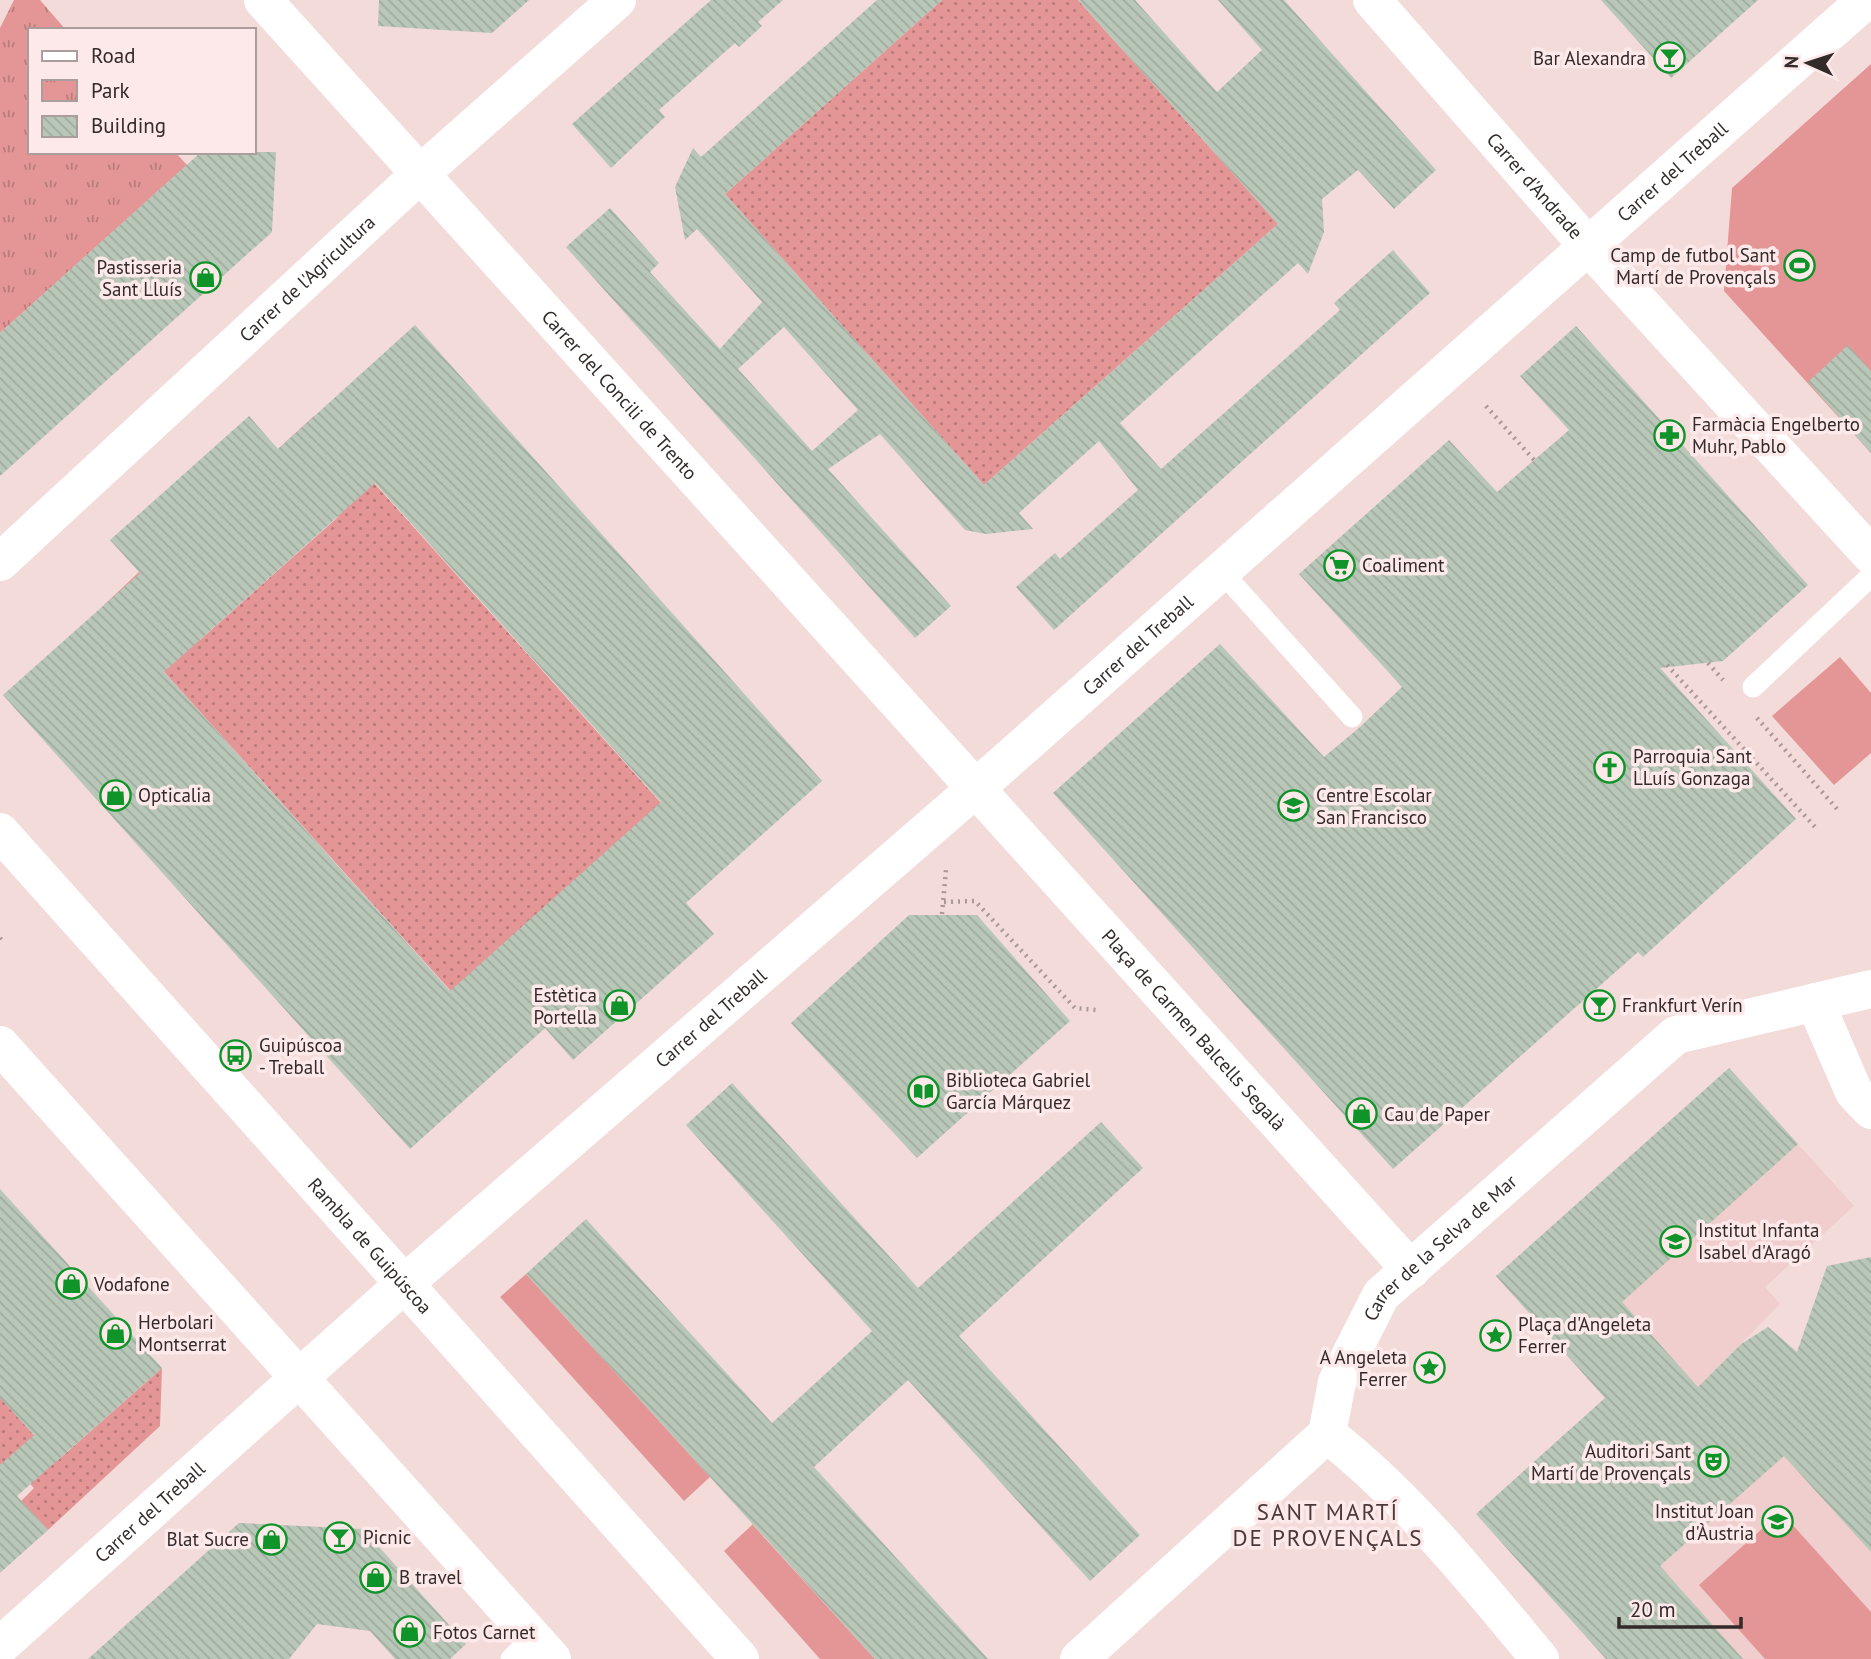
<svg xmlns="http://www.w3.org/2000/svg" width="1871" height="1659" font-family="'PT Sans',sans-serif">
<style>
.built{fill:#efcecd}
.grass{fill:#e49696}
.park{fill:url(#park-tufts)}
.garden{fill:url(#garden-dots)}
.building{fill:url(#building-back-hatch);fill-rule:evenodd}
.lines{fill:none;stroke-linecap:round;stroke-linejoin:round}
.path{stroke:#aa9897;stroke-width:4.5;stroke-dasharray:2 5;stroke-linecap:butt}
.service{stroke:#fff;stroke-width:21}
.minor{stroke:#fff;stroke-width:38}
.tertiary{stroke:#fff;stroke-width:38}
.labels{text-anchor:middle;stroke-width:7;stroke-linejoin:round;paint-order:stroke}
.poi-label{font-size:19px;fill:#332a2a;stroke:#fde9e9;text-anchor:start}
.street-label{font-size:19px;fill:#332a2a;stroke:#fde9e9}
.quarter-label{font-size:23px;letter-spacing:2px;fill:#4b3838;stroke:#fde9e9}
</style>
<defs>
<pattern id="park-tufts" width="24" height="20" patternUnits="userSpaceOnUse" patternTransform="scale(1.75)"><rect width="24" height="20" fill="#e49696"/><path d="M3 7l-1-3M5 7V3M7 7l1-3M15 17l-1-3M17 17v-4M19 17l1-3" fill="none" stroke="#b97b7b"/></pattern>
<pattern id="garden-dots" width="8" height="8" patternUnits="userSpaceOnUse" patternTransform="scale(1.75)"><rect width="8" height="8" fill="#e49696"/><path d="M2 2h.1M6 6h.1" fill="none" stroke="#b97b7b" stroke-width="1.8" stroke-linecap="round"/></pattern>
<pattern id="building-back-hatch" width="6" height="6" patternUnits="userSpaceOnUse" patternTransform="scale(1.75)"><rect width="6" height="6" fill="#b8c7b7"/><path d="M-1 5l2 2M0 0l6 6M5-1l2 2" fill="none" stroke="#9fab9e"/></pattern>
</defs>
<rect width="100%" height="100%" fill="#f3dbda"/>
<polygon class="built" points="1729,1068 1854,1206 1765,1287 1780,1304 1698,1387 1630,1593 1791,1449 1822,1498 1871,1552 1871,1659 1606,1659 1476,1514 1605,1398 1496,1276"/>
<g class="grass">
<polygon points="1871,64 1871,453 1724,291 1732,188"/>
<polygon points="1840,657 1871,693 1871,753 1834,785 1772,716"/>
<polygon points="526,1274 710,1477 684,1501 500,1297"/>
<polygon points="1781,1512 1871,1612 1871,1659 1765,1659 1699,1585"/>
<polygon points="753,1524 753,1525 875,1659 820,1659 724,1551"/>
</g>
<polygon class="park" points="14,0 40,0 66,30 30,30 30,152 175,152 187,165 0,333 0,28"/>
<g class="garden">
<polygon points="942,0 1078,0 1278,224 984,485 725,194"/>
<polygon points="314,416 722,871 485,960 545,1028 511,1058 104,605 139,572 200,640 338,517 278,449"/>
<polygon points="162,1368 160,1426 48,1530 21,1501 34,1488 7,1460 0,1465 0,1397 57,1461"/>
</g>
<g class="building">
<polygon points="379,0 529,0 492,33 378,26"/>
<polygon points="711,0 783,0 758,22 762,26 739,47 735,43 659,110 665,117 611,168 572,124"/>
<path d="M877,0H942L725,194L984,485L1278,224L1078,0H1135L1217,92L1262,50L1218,0H1284L1436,170L1394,209L1358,170L1322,199L1324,232L1308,274L1298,263L1120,423L1161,469L1340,310L1334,303L1393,250L1430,293L1054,630L1016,587L1055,553L1060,559L1138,490L1099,441L1019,513L1033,529L986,534L965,530L880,434L828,469L951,606L915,638L566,247L610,208L659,263L650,272L720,349L762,302L697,229L685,240L675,187L693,148L701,157ZM784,327L858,410L812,451L738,369Z"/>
<polygon points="1601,0 1758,0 1671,78"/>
<polygon points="201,152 276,152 272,232 0,476 0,333"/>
<path d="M415,325L822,781L686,903L714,934L573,1060L545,1028L410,1149L3,695L140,573L110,540L249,416L278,449ZM375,483L661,802L450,991L164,672Z"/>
<polygon points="1576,326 1808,585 1723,661 1660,668 1796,819 1643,957 1638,952 1393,1169 1053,793 1220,644 1324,757 1360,727 1402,687 1299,574 1449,440 1497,492 1569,430 1520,376"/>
<polygon points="1848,345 1871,371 1871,453 1808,382"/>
<polygon points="909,915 977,915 1070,1021 917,1158 791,1023"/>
<polygon points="1729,1068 1798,1144 1622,1302 1698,1387 1741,1344 1768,1327 1797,1352 1827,1266 1871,1257 1871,1552 1784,1456 1660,1566 1743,1659 1606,1659 1476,1514 1605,1398 1496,1276"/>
<polygon points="732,1083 918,1288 1101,1122 1143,1168 959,1336 1140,1535 1090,1581 908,1380 814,1467 988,1659 875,1659 526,1274 586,1219 772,1423 872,1331 686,1125"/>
<polygon points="0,1189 162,1368 17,1496 48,1530 0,1573 0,1465 34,1435 0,1398"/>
<polygon points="239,1523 363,1529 466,1644 450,1659 395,1659 370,1631 317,1624 289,1659 88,1659"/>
</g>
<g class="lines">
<g class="path">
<polyline points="1486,406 1534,460"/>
<polyline points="1708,663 1723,680"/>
<polyline points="1667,665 1816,828"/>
<polyline points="1757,718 1837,809"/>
<polyline points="944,902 975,901 1075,1008 1096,1010"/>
<polyline points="942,914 946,870"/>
<polyline points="0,938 3,942"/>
</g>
<g class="service">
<polyline points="1221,571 1352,717"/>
<polyline points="1753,687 1871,576"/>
<polyline points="511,1659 532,1638"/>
</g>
<g class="minor">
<path id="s1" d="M263,0L1411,1270"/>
<path id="s2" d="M0,562L419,175L617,0"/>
<polyline points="1815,1002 1854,1092 1871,1110"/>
<path id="s3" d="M404,1284L975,789L1866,0"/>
<path d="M1327,1434C1409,1498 1474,1580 1540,1659"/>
<path id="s4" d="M0,1646L299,1378"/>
<path id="s5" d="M1079,1659L1327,1434L1337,1382L1381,1295L1676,1035L1871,989"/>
</g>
<g class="tertiary">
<path id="s6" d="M1372,0L1588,246L1871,555"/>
<path id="s7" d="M0,832L740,1659"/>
<polyline points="0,1045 552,1659"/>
<polyline points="299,1378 404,1284"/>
</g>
</g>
<defs>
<symbol id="bar-ring" viewBox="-11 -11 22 22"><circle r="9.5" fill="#fde9e9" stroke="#0e9428" stroke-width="1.5"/><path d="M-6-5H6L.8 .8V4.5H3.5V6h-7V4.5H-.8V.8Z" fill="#0e9428"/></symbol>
<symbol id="stadium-ring" viewBox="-11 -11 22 22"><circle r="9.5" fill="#fde9e9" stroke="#0e9428" stroke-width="1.5"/><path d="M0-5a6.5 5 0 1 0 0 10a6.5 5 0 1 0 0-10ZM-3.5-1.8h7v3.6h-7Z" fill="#0e9428"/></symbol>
<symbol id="shop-ring" viewBox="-11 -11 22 22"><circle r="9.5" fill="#fde9e9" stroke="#0e9428" stroke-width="1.5"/><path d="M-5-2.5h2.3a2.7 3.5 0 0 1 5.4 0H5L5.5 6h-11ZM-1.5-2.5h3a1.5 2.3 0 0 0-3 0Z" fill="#0e9428"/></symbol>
<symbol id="pharmacy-ring" viewBox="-11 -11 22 22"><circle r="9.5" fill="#fde9e9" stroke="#0e9428" stroke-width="1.5"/><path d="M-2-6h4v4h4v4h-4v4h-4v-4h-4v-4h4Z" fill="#0e9428"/></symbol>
<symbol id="supermarket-ring" viewBox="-11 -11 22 22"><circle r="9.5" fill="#fde9e9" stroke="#0e9428" stroke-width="1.5"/><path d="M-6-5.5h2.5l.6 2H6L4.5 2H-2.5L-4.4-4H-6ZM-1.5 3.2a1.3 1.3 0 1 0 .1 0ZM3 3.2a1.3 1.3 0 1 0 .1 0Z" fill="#0e9428"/></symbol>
<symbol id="church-ring" viewBox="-11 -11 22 22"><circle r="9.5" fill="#fde9e9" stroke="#0e9428" stroke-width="1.5"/><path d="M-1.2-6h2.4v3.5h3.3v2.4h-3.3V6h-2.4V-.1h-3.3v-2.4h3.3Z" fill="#0e9428"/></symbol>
<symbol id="school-ring" viewBox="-11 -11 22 22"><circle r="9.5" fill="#fde9e9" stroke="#0e9428" stroke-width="1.5"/><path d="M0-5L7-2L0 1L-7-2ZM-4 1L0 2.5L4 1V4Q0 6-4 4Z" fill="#0e9428"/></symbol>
<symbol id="bus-ring" viewBox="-11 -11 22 22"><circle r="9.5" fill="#fde9e9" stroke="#0e9428" stroke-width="1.5"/><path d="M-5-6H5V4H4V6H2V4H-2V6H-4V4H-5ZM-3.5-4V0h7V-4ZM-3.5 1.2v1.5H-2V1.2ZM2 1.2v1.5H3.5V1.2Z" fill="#0e9428"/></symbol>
<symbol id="library-ring" viewBox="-11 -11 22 22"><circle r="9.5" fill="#fde9e9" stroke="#0e9428" stroke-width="1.5"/><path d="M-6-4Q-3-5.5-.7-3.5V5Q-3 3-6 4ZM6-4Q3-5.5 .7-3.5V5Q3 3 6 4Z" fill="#0e9428"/></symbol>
<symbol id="sight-ring" viewBox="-11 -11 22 22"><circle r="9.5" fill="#fde9e9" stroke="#0e9428" stroke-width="1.5"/><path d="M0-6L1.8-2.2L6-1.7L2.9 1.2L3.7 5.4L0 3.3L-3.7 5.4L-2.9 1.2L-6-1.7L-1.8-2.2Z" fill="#0e9428"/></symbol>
<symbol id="theatre-ring" viewBox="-11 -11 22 22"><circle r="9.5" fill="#fde9e9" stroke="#0e9428" stroke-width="1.5"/><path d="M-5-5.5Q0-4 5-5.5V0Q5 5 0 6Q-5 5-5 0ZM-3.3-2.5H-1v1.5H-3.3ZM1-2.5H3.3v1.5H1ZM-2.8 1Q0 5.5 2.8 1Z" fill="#0e9428"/></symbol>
</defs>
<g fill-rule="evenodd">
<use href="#bar-ring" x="1652" y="40" width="35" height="35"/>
<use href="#stadium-ring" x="1782" y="248" width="35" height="35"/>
<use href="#shop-ring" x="188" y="260" width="35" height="35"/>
<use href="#pharmacy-ring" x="1652" y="418" width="35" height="35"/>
<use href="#supermarket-ring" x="1322" y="548" width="35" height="35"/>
<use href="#church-ring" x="1592" y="750" width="35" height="35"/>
<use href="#shop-ring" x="98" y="778" width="35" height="35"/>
<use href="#school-ring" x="1276" y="788" width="35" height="35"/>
<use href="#bar-ring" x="1582" y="988" width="35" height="35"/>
<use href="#shop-ring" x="602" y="988" width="35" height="35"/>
<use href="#bus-ring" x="218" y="1038" width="35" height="35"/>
<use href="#library-ring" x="906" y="1074" width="35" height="35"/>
<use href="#shop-ring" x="1344" y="1096" width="35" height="35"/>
<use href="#school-ring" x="1658" y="1224" width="35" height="35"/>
<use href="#shop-ring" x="54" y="1266" width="35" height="35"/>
<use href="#shop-ring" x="98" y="1316" width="35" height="35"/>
<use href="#sight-ring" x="1478" y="1318" width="35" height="35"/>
<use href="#sight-ring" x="1412" y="1350" width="35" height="35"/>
<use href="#theatre-ring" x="1696" y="1444" width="35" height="35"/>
<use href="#school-ring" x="1760" y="1504" width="35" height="35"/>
<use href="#bar-ring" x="322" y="1520" width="35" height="35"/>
<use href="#shop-ring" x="254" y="1522" width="35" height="35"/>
<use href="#shop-ring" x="358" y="1560" width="35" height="35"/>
<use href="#shop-ring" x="392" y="1614" width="35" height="35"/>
</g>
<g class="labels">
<g class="poi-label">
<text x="1646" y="65" text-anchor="end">Bar Alexandra</text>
<text x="1776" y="262" text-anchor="end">Camp de futbol Sant<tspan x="1776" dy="22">Martí de Provençals</tspan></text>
<text x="182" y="274" text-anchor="end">Pastisseria<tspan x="182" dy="22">Sant Lluís</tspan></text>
<text x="1692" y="431">Farmàcia Engelberto<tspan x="1692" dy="22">Muhr, Pablo</tspan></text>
<text x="1362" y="572">Coaliment</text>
<text x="1633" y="763">Parroquia Sant<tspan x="1633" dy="22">LLuís Gonzaga</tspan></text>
<text x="138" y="802">Opticalia</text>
<text x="1316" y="802">Centre Escolar<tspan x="1316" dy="22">San Francisco</tspan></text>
<text x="597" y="1002" text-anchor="end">Estètica<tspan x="597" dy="22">Portella</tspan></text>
<text x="1622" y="1012">Frankfurt Verín</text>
<text x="259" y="1052">Guipúscoa<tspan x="259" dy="22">- Treball</tspan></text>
<text x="946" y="1087">Biblioteca Gabriel<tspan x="946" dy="22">García Márquez</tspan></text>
<text x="1384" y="1121">Cau de Paper</text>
<text x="1698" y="1237">Institut Infanta<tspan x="1698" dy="22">Isabel d'Aragó</tspan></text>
<text x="94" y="1291">Vodafone</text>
<text x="138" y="1329">Herbolari<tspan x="138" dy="22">Montserrat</tspan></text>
<text x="1518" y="1331">Plaça d'Angeleta<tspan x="1518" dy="22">Ferrer</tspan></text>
<text x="1407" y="1364" text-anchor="end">A Angeleta<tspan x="1407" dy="22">Ferrer</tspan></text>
<text x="1691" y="1458" text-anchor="end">Auditori Sant<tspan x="1691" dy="22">Martí de Provençals</tspan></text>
<text x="1754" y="1518" text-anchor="end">Institut Joan<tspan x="1754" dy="22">d'Àustria</tspan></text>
<text x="363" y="1544">Picnic</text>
<text x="249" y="1546" text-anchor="end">Blat Sucre</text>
<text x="399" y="1584">B travel</text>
<text x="433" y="1639">Fotos Carnet</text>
</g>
<g class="street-label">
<text dy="7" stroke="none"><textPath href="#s3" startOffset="1687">Carrer del Treball</textPath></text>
<text dy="7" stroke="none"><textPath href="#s6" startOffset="247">Carrer d'Andrade</textPath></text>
<text dy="7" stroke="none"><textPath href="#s2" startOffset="418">Carrer de l'Agricultura</textPath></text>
<text dy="7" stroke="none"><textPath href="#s1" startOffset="532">Carrer del Concili de Trento</textPath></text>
<text dy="7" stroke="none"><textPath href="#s3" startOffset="973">Carrer del Treball</textPath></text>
<text dy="7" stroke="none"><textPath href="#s3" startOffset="406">Carrer del Treball</textPath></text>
<text dy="7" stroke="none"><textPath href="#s1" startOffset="1388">Plaça de Carmen Balcells Segalà</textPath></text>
<text dy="7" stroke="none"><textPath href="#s7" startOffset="555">Rambla de Guipúscoa</textPath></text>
<text dy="7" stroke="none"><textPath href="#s5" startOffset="560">Carrer de la Selva de Mar</textPath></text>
<text dy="7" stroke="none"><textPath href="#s4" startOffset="201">Carrer del Treball</textPath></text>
</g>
<g class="quarter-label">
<text x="1328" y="1520">SANT MARTÍ<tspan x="1328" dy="26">DE PROVENÇALS</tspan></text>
</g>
</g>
<rect x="28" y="28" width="228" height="126" fill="#fde9e9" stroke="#ac9d9d" stroke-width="2"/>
<rect x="42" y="51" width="35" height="10" fill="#ffffff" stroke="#ac9d9d" stroke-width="2"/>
<text x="91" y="63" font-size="21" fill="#332a2a">Road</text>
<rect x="42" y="80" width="35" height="21" fill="url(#park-tufts)" stroke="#ac9d9d" stroke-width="2"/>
<text x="91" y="98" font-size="21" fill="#332a2a">Park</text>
<rect x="42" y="116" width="35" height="21" fill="url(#building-back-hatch)" stroke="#ac9d9d" stroke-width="2"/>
<text x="91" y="133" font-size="21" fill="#332a2a">Building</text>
<g transform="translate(1808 63) rotate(273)" stroke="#fde9e9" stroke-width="5" paint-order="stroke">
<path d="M0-5L12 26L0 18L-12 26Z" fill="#332a2a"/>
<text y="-10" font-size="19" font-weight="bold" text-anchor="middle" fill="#332a2a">N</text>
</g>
<path d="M1619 1617v10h122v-10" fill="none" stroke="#332a2a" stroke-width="3.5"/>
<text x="1630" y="1617" font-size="21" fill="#332a2a" stroke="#fde9e9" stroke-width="5" paint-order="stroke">20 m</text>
</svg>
